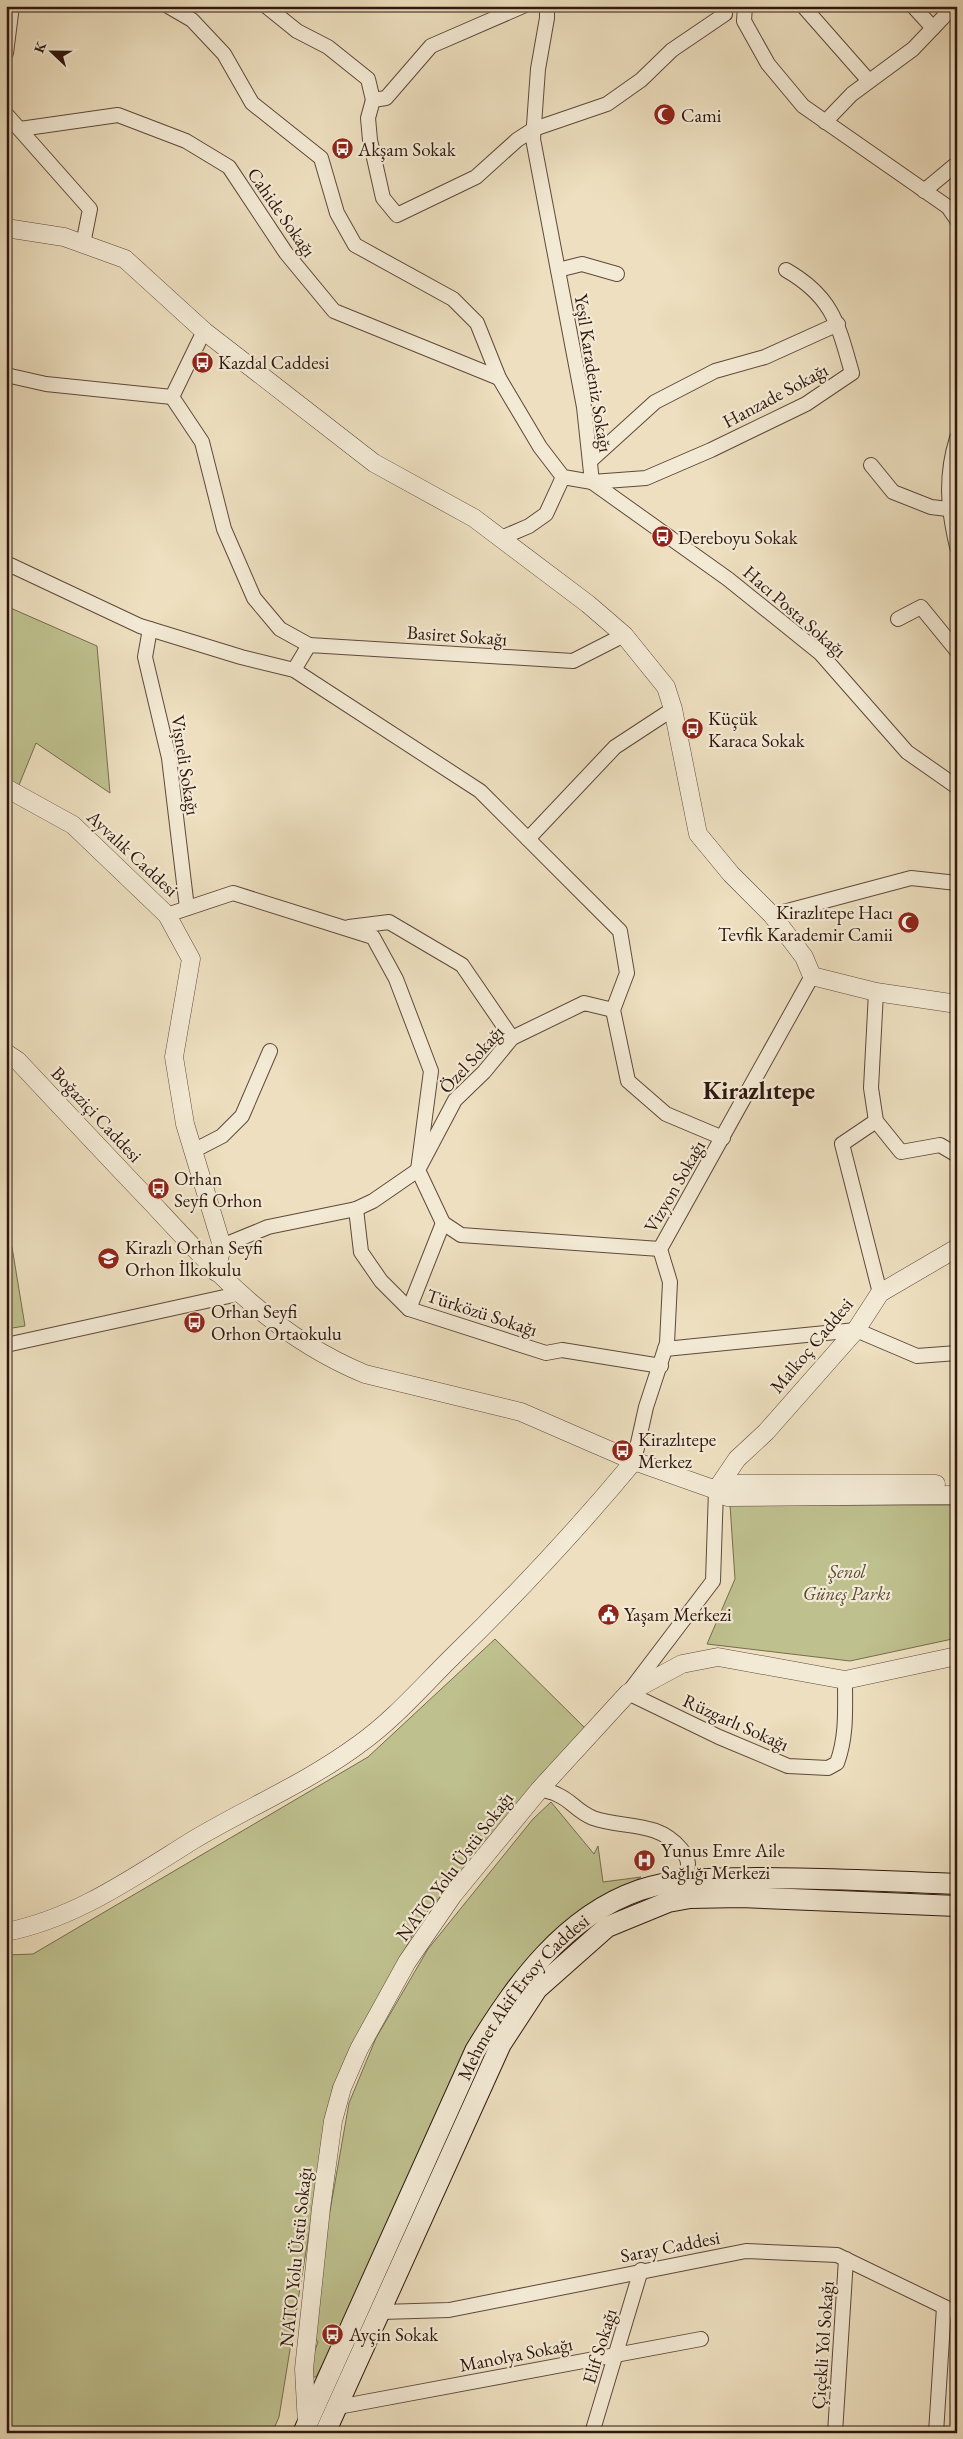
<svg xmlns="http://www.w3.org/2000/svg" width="963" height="2439" font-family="'EB Garamond',serif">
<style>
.green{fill:#bec08e;stroke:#766c4e}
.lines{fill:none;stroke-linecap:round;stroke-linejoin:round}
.minor-casing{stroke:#5e493b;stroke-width:16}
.tertiary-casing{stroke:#5e493b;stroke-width:19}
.secondary-casing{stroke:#2f170f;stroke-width:22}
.minor{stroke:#f3ead5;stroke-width:14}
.tertiary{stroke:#f3ead5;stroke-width:18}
.secondary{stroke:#f3ead5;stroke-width:20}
.labels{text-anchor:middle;stroke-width:4.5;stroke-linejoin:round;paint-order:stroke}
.poi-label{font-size:19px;fill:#2f170f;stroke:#f3ead5;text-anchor:start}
.street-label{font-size:19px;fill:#2f170f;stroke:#f3ead5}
.park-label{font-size:19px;font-style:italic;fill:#5a4a35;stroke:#f3ead5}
.district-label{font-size:24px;font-weight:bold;fill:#2f170f;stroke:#f3ead5}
</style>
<rect width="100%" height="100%" fill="#eddfbf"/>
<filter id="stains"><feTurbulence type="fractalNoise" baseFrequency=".004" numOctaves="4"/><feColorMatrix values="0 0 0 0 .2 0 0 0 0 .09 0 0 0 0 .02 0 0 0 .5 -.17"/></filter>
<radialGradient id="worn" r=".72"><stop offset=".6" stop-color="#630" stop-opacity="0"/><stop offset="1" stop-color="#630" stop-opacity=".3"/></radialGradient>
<g class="green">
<polygon points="6,606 97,646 110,793 36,743 19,785 6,780"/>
<polygon points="12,1247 25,1326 6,1329 6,1248"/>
<polygon points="730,1505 957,1505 957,1638 850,1661 707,1644 735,1579"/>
<polygon points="495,1639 585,1728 421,1919 333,2086 279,2417 272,2433 6,2433 6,1955 33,1954 368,1757"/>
<polygon points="551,1802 594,1854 598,1846 603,1882 641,1877 549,1936 535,1950 507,1983 471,2038 325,2360 316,2377 311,2377 314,2353 318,2342 315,2338 327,2228 349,2103 376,2038 428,1949 533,1819"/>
</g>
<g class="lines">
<defs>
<g id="minor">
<path d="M168,6L192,20L224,54L252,103L321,158L337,213L355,245L453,299L477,323L499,378L540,447L563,477L592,482L646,478L711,450L806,404L852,373C838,324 833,297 786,270"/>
<polyline points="266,6 297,31 328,47 368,79 373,100"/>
<polyline points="523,6 431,46 386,98 373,100 368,118 370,140 383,198 397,215 476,177 517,140 534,129 607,104 641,80 672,50 725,14 723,6"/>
<polyline points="547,6 547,18 538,69 533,139 584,407 592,482"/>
<polyline points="745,6 744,21 768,64 803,106 948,207 957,220"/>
<polyline points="803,6 869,81"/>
<polyline points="913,6 933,28"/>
<polyline points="6,53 12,6"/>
<polyline points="6,114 90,209 83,244"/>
<polyline points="825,122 852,94 913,49 954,6"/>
<polyline points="20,129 118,115 186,141 229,167 286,253 334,311 499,378"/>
<polyline points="924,191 954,166 957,169"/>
<polyline points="558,270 582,264 617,274"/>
<polyline points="6,375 46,384 172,397 204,331"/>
<polyline points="172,397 202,442 224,529 254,598 280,629 309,645"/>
<path d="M957,438C945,476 948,509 957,547"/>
<polyline points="590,461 655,402 715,371 765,357 838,324"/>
<polyline points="871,465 893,492 931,507 956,510"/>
<polyline points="592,482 728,579 820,653 907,752 957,787"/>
<polyline points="501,538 529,526 546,514 563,477"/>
<polyline points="6,563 140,626 241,657 294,670 480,791 620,931 627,973 613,1010 628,1081 666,1114 723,1138"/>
<polyline points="898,619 921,607 957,651"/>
<polyline points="150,629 145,657 169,758 187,908"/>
<polyline points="294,670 309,645 573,661 624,635"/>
<polyline points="528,839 615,747 673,709"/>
<polyline points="167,915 233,893 373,937 396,979 431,1071 418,1170 443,1223 461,1235 660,1249"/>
<polyline points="772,915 911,878 957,883"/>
<polyline points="349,927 389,922 462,965 512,1038"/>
<polyline points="876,992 871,1088 876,1121 901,1152 940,1145 957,1155"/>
<polyline points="876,1121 842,1144 880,1293"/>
<polyline points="193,1151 222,1136 242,1116 270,1051"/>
<polyline points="356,1209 361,1252 381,1281 409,1309 546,1353 562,1350 661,1366"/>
<polyline points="222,1246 268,1227 356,1209 373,1201 418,1170 455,1100 484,1072 512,1038 584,1003 613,1010"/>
<polyline points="409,1309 443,1223"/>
<polyline points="6,1345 238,1294"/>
<polyline points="665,1349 856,1330 917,1356 957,1353"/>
<polyline points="634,1461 646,1407 667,1343 670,1282 660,1249 812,976"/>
<path d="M716,1490L713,1581L628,1693L719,1737L788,1766L828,1768L837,1763C847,1736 845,1709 845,1680"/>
<path d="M540,1789C546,1791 553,1792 558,1795C572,1801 576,1811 593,1818C624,1829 657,1820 681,1849C690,1860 690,1867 683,1879"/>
<polyline points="381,2312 449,2310 746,2251 837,2255 957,2313"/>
<polyline points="338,2407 701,2339"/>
<polyline points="592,2433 641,2270"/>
<polyline points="835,2433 846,2259"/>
<polyline points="936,2433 944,2307"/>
</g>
<g id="tertiary">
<polyline points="6,228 64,237 125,259 204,331 374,463 474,518 588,604 624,635 666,687 673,709 698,834 731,874 772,915 804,957 812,976 876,992 957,1004"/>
<polyline points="6,788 73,825 167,915 191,959 174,1057 185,1124 222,1246 216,1272"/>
<path d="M6,1053L18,1061C62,1108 106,1155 151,1202C217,1273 273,1336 365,1374L521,1412L634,1461L716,1490L727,1497L957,1495"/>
<polyline points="716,1490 737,1459 766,1432 856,1330 880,1293 957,1248"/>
<polyline points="716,1490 728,1484 936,1484"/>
<path d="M6,1932C77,1918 135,1876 195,1839C249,1807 308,1782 358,1745C392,1721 420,1689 449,1660C514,1597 576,1531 634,1461"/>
<polyline points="307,2425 304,2369 321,2208 333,2121 342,2088 359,2049 407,1962 453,1895 540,1789 628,1693 682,1664 718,1657 845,1680 957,1656"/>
</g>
<g id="secondary">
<path id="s1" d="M303,2433L475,2051C514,1986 564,1916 640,1890C679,1877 715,1879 756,1878C823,1878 890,1881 957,1884"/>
<polyline points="325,2433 501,2044 537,1989 607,1927 668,1902 690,1898 741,1897 957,1906"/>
</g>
</defs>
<use href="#minor" class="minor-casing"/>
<use href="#tertiary" class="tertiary-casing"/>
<use href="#secondary" class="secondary-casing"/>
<use href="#minor" class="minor"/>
<use href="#tertiary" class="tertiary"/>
<use href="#secondary" class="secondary"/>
</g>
<defs>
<symbol id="mosque-disc" viewBox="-11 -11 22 22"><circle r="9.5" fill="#8f2418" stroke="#f3ead5"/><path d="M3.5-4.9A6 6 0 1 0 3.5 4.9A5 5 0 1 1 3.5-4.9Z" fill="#fff"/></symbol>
<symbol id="bus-disc" viewBox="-11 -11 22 22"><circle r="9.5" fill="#8f2418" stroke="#f3ead5"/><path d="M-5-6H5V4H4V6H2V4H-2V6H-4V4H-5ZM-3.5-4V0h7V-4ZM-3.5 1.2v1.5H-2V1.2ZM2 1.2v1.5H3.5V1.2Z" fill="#fff"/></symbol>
<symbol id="school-disc" viewBox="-11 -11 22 22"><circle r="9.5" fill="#8f2418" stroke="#f3ead5"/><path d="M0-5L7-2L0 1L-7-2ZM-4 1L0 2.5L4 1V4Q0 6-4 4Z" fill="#fff"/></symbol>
<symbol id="civic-disc" viewBox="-11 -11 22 22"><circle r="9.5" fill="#8f2418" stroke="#f3ead5"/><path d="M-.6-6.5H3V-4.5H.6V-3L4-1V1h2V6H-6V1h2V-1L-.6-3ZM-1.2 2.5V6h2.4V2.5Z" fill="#fff"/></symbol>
<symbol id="hospital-disc" viewBox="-11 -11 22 22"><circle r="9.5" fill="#8f2418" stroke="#f3ead5"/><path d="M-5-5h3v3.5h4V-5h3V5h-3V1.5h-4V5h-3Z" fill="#fff"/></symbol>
</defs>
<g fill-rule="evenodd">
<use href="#mosque-disc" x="652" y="102" width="25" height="25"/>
<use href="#bus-disc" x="330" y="136" width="25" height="25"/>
<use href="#bus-disc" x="190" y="350" width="25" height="25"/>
<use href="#bus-disc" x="650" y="524" width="25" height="25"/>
<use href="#bus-disc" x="680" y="716" width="25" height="25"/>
<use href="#mosque-disc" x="896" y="910" width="25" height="25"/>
<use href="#bus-disc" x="146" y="1176" width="25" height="25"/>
<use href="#school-disc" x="96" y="1246" width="25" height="25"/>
<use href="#bus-disc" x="182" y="1310" width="25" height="25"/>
<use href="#bus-disc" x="610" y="1438" width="25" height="25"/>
<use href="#civic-disc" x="596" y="1602" width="25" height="25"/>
<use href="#hospital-disc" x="632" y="1848" width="25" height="25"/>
<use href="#bus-disc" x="320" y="2322" width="25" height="25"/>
</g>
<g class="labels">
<g class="poi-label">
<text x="681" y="122">Cami</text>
<text x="358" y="156">Akşam Sokak</text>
<text x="218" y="369">Kazdal Caddesi</text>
<text x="678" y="544">Dereboyu Sokak</text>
<text x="708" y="725">Küçük<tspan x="708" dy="22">Karaca Sokak</tspan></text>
<text x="893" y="919" text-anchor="end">Kirazlıtepe Hacı<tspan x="893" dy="22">Tevfik Karademir Camii</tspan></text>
<text x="174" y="1185">Orhan<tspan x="174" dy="22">Seyfi Orhon</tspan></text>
<text x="125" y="1254">Kirazlı Orhan Seyfi<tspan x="125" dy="22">Orhon İlkokulu</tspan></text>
<text x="211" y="1318">Orhan Seyfi<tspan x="211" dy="22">Orhon Ortaokulu</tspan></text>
<text x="638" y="1446">Kirazlıtepe<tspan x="638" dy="22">Merkez</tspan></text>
<text x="624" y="1621">Yaşam Merkezi</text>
<text x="661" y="1857">Yunus Emre Aile<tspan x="661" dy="22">Sağlığı Merkezi</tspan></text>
<text x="349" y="2341">Ayçin Sokak</text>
</g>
<g class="street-label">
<text transform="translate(282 212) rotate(55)" y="7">Cahide Sokağı</text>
<text transform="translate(594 373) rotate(81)" y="7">Yeşil Karadeniz Sokağı</text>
<text transform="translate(775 395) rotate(-28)" y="7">Hanzade Sokağı</text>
<text transform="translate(795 611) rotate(41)" y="7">Hacı Posta Sokağı</text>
<text transform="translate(457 635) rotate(4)" y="7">Basiret Sokağı</text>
<text transform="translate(186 765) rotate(81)" y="7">Vişneli Sokağı</text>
<text transform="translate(133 853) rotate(43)" y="7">Ayvalık Caddesi</text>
<text transform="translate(471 1059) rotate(-47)" y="7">Özel Sokağı</text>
<text transform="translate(97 1114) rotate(47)" y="7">Boğaziçi Caddesi</text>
<text transform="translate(674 1186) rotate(-60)" y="7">Vizyon Sokağı</text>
<text transform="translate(482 1312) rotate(18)" y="7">Türközü Sokağı</text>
<text transform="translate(811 1345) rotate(-50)" y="7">Malkoç Caddesi</text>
<text transform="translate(736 1722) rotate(24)" y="7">Rüzgarlı Sokağı</text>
<text transform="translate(454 1866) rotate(-53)" y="7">NATO Yolu Üstü Sokağı</text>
<text dy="7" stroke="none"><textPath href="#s1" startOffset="491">Mehmet Akif Ersoy Caddesi</textPath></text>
<text transform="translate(670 2246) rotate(-11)" y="7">Saray Caddesi</text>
<text transform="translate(295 2257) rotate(-84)" y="7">NATO Yolu Üstü Sokağı</text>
<text transform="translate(822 2345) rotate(-86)" y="7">Çiçekli Yol Sokağı</text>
<text transform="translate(599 2346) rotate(-73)" y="7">Elif Sokağı</text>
<text transform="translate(516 2354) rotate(-11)" y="7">Manolya Sokağı</text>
</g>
<g class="park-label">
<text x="847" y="1578">Şenol<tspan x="847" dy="22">Güneş Parkı</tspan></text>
</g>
<g class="district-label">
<text x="759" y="1099">Kirazlıtepe</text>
</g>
</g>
<rect width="963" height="2439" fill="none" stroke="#eddfbf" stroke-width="25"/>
<rect x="8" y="8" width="948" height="2424" fill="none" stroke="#2f170f" stroke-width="2.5"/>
<rect x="12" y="12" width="938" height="2414" fill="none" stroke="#2f170f"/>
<g transform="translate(52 52) rotate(292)" stroke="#f3ead5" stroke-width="4" paint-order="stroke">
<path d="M0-4L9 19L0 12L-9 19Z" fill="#2f170f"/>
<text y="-8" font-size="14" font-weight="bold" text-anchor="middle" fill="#2f170f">K</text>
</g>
<rect width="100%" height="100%" filter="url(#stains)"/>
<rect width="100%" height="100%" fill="url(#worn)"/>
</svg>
